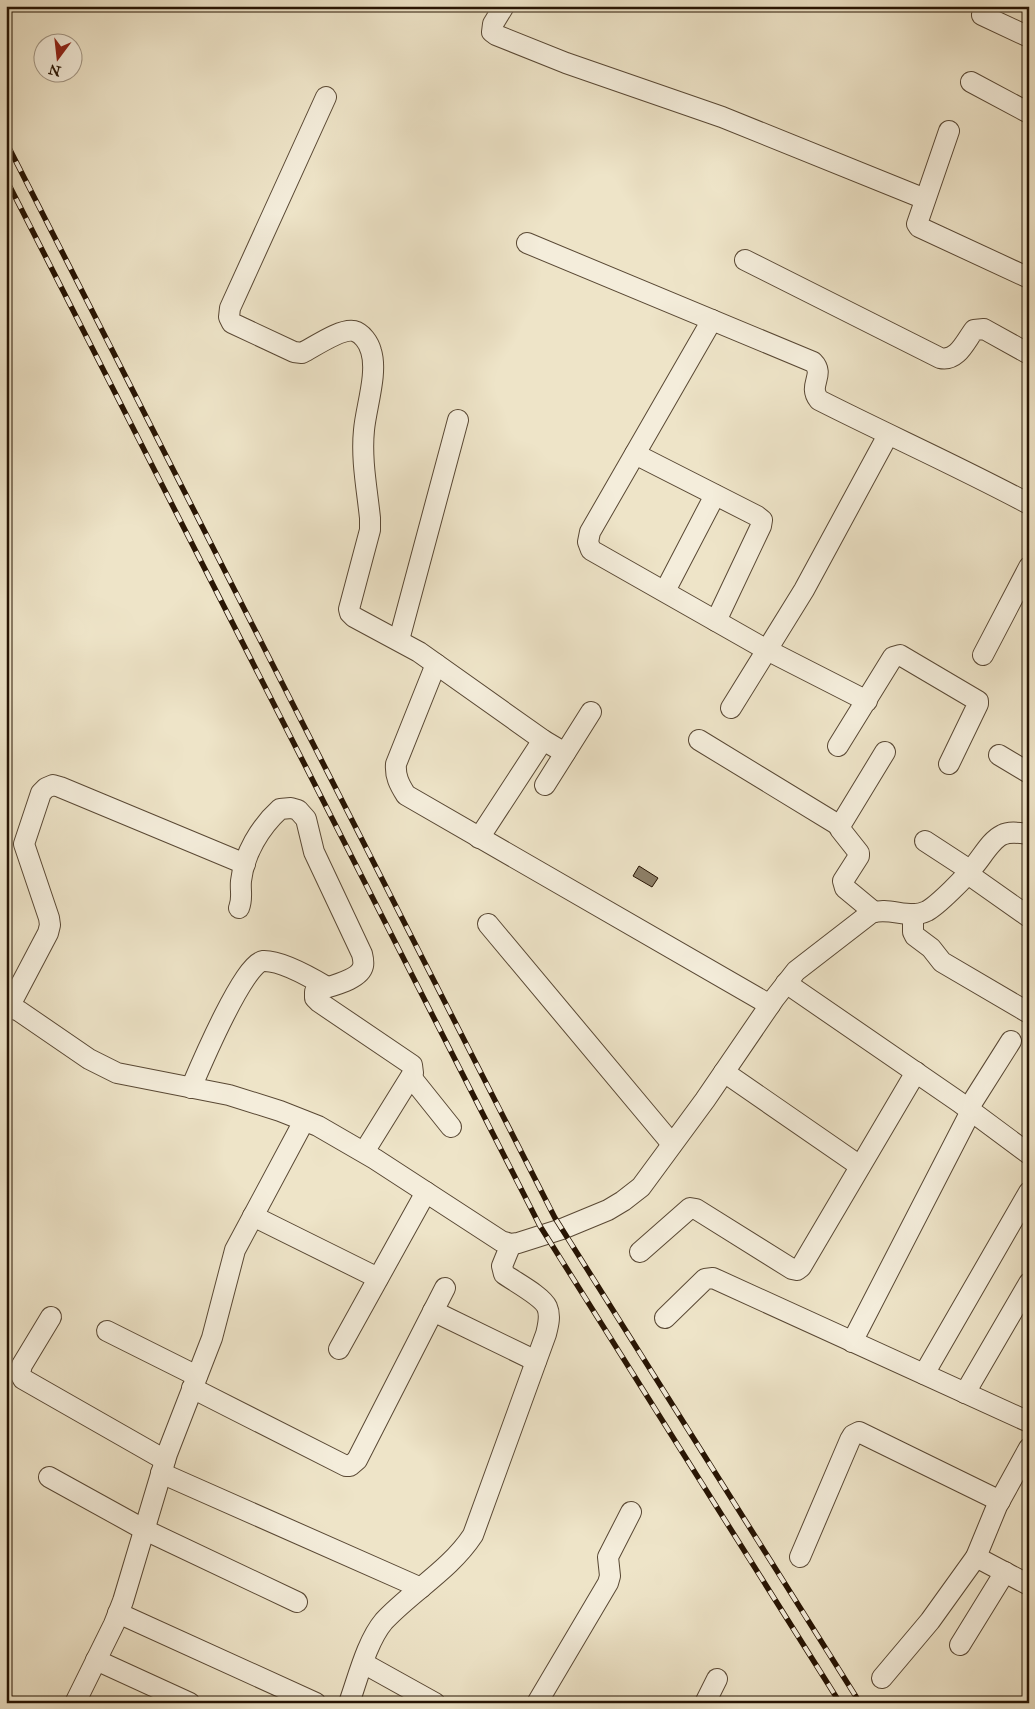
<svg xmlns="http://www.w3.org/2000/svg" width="1035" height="1709" font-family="'IM FELL Great Primer',serif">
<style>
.building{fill:#8e8069;stroke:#271403}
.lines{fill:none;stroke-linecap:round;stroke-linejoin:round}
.minor-casing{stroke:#594834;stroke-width:22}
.minor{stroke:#f4eddb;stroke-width:20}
.rail-casing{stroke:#271403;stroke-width:5.5}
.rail{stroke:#f4eddb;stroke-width:4;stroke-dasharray:11;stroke-linecap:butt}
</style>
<rect width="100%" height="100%" fill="#eee4c8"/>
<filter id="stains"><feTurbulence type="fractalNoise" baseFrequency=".004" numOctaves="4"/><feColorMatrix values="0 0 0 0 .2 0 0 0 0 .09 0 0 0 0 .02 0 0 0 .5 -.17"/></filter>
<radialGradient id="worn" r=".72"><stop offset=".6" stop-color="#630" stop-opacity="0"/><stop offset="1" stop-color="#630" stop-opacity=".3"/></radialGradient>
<polygon class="building" points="639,866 658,878 652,887 633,876"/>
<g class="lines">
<defs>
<g id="minor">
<polyline points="504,6 493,24 492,32 496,35 566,63 722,117 925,199"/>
<polyline points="982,15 1029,37"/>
<polyline points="971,82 1029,113"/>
<path d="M326,97L230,308L229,317L232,323L294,352L302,353C314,347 341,328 354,331C362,333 369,343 371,351C378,373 366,407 364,430C361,459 367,489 370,518V530L349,609L350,613L354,617L419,652L543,740L565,753"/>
<polyline points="949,131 917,224 919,227 1029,278"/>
<path d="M527,243L813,362C826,375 807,385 819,400C888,435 960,467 1029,504"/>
<path d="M745,260L940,358C957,362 965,342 974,330L984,329L1029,354"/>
<polyline points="712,320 590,532 588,542 591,550 767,650 867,701"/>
<polyline points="635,454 757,516 762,520 761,526 716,621"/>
<polyline points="665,591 715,495"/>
<polyline points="399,640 458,420"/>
<polyline points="983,655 1029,567"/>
<path d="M436,664L396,764C395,776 399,784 406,795L770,1005"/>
<polyline points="731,708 804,590 888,435"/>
<polyline points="699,740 840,826"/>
<polyline points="838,746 893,657 900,655 978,701 978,704 949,764"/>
<polyline points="999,755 1029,773"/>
<polyline points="545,785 591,712"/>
<polyline points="479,838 543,740"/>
<polyline points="925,841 971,871"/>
<polyline points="968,874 1029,917"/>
<path d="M239,908C243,898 240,891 241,881C244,854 260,827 280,809L291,808L298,810L306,819L314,852L362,954C363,958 364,962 363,966C360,980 330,986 319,990L315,992V998L319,1002L412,1065L413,1073L364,1152"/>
<polyline points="874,912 845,888 843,881 859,856 859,853 840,829 840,826 885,752"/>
<polyline points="913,914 913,932 915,936 931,948 942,962 1029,1013"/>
<polyline points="488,924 672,1144"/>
<polyline points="786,983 959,1102 1029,1154"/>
<path d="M6,1006L19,1011L89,1059L117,1073L229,1095L280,1111L318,1126L375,1159L501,1241L511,1244L518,1243L562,1229L608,1210L623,1201L641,1187L705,1100L774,999L796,971L871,913C889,906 909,920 927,911C938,905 966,877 974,866C982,857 991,840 1002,835C1010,831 1020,833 1029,834"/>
<polyline points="9,1007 48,933 50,925 49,918 24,844 41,793 46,788 53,785 60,787 245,864"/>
<polyline points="724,1072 860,1166"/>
<polyline points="411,1077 451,1127"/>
<path d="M191,1088C200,1067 244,963 263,961C281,960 312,978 327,987"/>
<polyline points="968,1109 1011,1041"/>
<polyline points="253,1216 378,1278"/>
<polyline points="640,1252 690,1208 696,1209 792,1269 797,1270 801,1267 916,1072"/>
<polyline points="433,1311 536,1361"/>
<polyline points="51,1317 22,1365 20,1373 23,1379 165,1460"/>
<polyline points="665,1318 705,1279 713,1278 1029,1422"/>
<polyline points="107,1331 197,1376"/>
<polyline points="852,1342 971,1111"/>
<polyline points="339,1349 426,1192"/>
<polyline points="924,1374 1029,1192"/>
<polyline points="192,1388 346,1466 350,1466 357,1460 445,1288"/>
<polyline points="965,1393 1029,1283"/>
<polyline points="161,1473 421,1588"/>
<polyline points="49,1477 145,1530 297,1602"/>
<polyline points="800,1557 850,1440 853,1435 859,1432 1000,1501"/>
<polyline points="976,1557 1029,1585"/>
<polyline points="118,1613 316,1703"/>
<polyline points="960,1645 1005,1572"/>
<polyline points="96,1660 190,1703"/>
<polyline points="363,1663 435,1703"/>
<polyline points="882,1678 930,1621 976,1557 997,1506 1029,1448"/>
<polyline points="75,1703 114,1624 123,1601 167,1454 212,1338 235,1250 304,1121"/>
<path d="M349,1703C358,1678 367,1641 384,1621C412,1591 450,1570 473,1535L546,1334C548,1326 551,1316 547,1307C542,1296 515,1282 504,1274L502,1266L511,1244"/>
<polyline points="537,1703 608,1583 610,1576 608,1557 631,1512"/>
<polyline points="705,1703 717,1679"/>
</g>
</defs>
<use href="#minor" class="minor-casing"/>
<use href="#minor" class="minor"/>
<defs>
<g id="rail">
<polyline points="6,142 555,1218 860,1703"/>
<polyline points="6,179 540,1226 840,1703"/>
</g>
</defs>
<use href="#rail" class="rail-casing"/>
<use href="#rail" class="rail"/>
</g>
<rect width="1035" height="1709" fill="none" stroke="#eee4c8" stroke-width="25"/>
<rect x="8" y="8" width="1020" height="1694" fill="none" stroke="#271403" stroke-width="2.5"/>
<rect x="12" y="12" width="1010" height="1684" fill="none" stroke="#271403"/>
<g transform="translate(58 58) rotate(195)"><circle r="24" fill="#f4eddb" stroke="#a29685"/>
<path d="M0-4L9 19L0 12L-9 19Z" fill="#8f2418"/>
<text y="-8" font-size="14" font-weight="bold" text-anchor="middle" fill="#271403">N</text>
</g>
<rect width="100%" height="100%" filter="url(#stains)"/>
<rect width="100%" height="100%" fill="url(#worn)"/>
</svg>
